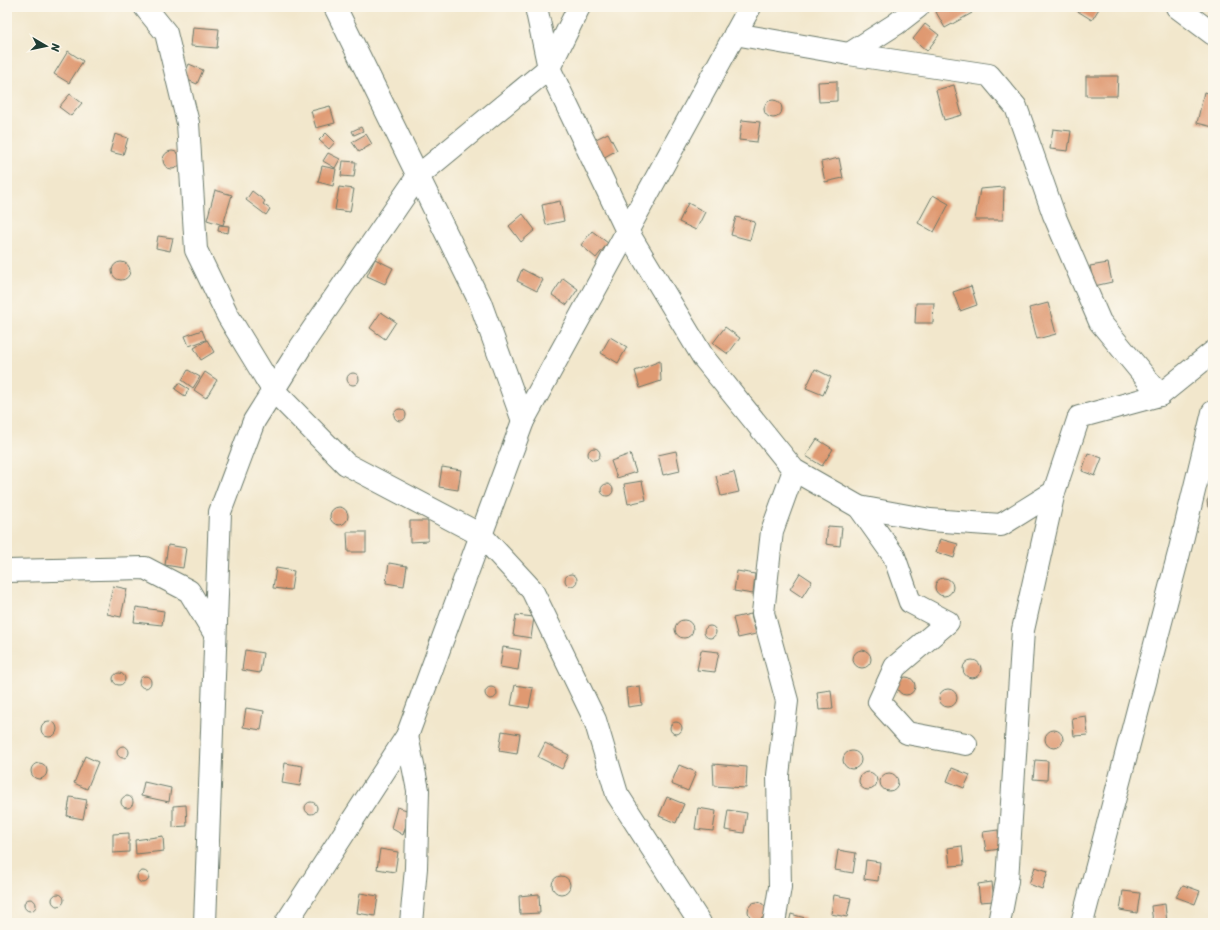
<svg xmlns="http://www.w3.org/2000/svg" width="1220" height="930" font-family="Sriracha,sans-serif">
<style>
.building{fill:#df9971}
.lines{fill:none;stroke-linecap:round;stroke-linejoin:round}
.street-casing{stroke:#697869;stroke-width:24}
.secondary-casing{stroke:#697869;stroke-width:24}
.street{stroke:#fff;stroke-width:22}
.secondary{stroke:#fff;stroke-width:22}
</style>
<rect width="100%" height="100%" fill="#fbf7ec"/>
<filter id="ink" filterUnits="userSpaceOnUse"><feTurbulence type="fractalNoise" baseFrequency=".025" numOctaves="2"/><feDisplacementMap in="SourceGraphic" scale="8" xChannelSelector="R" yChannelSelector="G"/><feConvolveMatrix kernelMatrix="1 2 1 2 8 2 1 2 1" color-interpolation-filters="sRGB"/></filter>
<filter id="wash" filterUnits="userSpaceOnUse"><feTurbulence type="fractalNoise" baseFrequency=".012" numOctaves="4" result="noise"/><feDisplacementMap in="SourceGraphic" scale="16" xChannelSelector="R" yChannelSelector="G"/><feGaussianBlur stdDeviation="0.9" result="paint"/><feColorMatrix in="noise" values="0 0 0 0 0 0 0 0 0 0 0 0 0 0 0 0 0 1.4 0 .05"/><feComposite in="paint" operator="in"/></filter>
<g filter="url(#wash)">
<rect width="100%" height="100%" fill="#f2e7cc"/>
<g id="blocks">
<g class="building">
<polygon points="944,7 969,7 972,13 945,28 936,12"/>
<polygon points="1071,7 1100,7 1092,20"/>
<polygon points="925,24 939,35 927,51 913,39"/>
<polygon points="193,27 219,29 217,48 191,46"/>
<polygon points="68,51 83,61 69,83 54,74"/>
<polygon points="189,64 203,70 197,84 183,78"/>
<polygon points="1086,76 1118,76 1117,96 1086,96"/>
<polygon points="837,81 837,101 819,102 818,82"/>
<polygon points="954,85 962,115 944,120 936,90"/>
<polygon points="1204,92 1213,95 1213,127 1197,123"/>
<polygon points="70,94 82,103 71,116 59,107"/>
<circle cx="773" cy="109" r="9"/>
<polygon points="330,106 335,123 316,128 311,111"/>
<polygon points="742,120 760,122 757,142 739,140"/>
<polygon points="361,127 363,131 354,135 352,131"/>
<polygon points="1053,129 1071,131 1068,151 1050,149"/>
<polygon points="326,133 335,142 329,149 319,140"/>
<polygon points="608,133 617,150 601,159 592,141"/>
<polygon points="115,134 128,138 123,155 110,152"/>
<polygon points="366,134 372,144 359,152 352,142"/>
<circle cx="172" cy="160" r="9"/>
<polygon points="328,153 340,159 335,168 323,161"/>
<polygon points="839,158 843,178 825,182 821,162"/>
<polygon points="343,161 356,162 354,177 341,176"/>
<polygon points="322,166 336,169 333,186 318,182"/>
<polygon points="339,187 354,189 350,212 335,210"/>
<polygon points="1004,187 1003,220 975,220 980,189"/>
<polygon points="215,190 232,195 223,225 207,220"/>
<polygon points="252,191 265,201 263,204 270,209 266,215 246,200"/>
<polygon points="933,195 949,204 934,232 918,223"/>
<polygon points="560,201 564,221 546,225 542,205"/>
<polygon points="688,203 705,212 696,230 679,222"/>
<polygon points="523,214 535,230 521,242 509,226"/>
<polygon points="736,217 755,222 750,240 731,235"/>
<polygon points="219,225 229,226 228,233 218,231"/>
<polygon points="592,231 608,243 596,258 581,245"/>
<polygon points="158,236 173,238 170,251 156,248"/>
<polygon points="375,259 393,268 385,284 367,276"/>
<circle cx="121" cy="271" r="9"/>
<polygon points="1108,263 1112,282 1094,286 1090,266"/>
<polygon points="522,269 543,280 537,291 517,281"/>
<polygon points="563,278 578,289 567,305 552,295"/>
<polygon points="971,286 977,305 960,311 953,292"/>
<polygon points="916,303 934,303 933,323 915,323"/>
<polygon points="1048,303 1056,334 1037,339 1029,308"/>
<polygon points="381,312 396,322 385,339 370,328"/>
<polygon points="725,327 740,338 728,354 713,343"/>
<polygon points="202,330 206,340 189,346 185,336"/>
<polygon points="610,337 627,347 618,363 601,353"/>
<polygon points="207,340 214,352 201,360 194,348"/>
<polygon points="660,361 661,381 640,388 635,371"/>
<polygon points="815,369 831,377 823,395 806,388"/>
<polygon points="188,370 200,377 193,388 182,380"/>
<polygon points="205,372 217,380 206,398 194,390"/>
<circle cx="353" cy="379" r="6"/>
<polygon points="179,383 189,389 185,396 175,389"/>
<circle cx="400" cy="415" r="6"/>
<polygon points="817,439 833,449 822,466 806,456"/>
<circle cx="594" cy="454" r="6"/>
<polygon points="676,451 680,471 663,475 658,455"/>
<polygon points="1088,453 1102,458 1095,476 1082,471"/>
<polygon points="630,454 636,472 617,478 611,461"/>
<polygon points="442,467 461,470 458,490 439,487"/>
<polygon points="734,472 739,492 721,496 716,476"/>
<polygon points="642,481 646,500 628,504 624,484"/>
<circle cx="607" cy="490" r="6"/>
<polygon points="1213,493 1213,511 1208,507 1207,501 1210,496"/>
<circle cx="339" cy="516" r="9"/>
<polygon points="410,521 428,521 428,541 410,542"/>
<polygon points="828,526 842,527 840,546 826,544"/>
<polygon points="347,532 366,532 366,552 348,552"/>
<polygon points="940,539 958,544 954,558 936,552"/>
<polygon points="168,545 186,548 183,568 165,565"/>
<polygon points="389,563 407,566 404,586 386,583"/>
<polygon points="276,568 294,571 291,590 273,588"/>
<polygon points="737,571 755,574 753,594 734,591"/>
<polygon points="800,573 812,581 802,597 790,589"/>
<circle cx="571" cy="580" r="6"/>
<circle cx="944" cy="587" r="9"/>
<polygon points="113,586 127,589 121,617 107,614"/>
<polygon points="136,607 164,611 162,625 134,622"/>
<polygon points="751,614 756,634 738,638 733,618"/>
<polygon points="516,615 534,617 531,638 513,635"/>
<circle cx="684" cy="629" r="9"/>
<circle cx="710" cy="632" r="6"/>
<polygon points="503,647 521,650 518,670 500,667"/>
<circle cx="862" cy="659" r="9"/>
<polygon points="245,650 263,653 260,673 242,670"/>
<polygon points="701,650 719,652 715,672 697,670"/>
<circle cx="972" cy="669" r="9"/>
<circle cx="119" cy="679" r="6"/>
<circle cx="145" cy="682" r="6"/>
<circle cx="906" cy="686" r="9"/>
<polygon points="515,685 533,688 529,708 511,705"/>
<polygon points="640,686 642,705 628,707 626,688"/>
<circle cx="491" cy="693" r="6"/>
<circle cx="948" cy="698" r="9"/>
<polygon points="831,690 833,709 819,710 817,692"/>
<polygon points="246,708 264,711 261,730 243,727"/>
<polygon points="1086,716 1088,735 1074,736 1072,718"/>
<circle cx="49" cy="729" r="8"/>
<circle cx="676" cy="728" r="6"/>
<circle cx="1054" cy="739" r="9"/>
<polygon points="502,731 520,734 517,754 499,751"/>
<polygon points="545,743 569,755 562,769 538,757"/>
<circle cx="123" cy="752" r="6"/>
<circle cx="852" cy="760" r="9"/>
<polygon points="85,756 98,762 87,789 74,783"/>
<polygon points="1035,760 1048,761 1047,780 1033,779"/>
<circle cx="39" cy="771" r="8"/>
<polygon points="285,763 303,766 300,786 282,783"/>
<polygon points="713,764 747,767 746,788 714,786"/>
<polygon points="679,765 696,772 688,791 671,784"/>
<polygon points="952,768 970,775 964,788 947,781"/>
<circle cx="868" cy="781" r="9"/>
<circle cx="889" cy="782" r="9"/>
<polygon points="144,782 171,788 169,802 141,796"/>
<circle cx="127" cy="802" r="6"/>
<polygon points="70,797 87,800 83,819 67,816"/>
<polygon points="667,797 684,804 676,823 659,816"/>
<circle cx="311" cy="808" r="6"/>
<polygon points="186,805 187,826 173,827 173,806"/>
<polygon points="397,807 410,811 403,835 391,828"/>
<polygon points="698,808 716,811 713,831 695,829"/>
<polygon points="728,810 747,813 744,833 725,830"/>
<polygon points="998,830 1000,849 986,851 983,832"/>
<polygon points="129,833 129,852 113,853 113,834"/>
<polygon points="163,836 164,851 136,854 135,840"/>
<polygon points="962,846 964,865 950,866 948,848"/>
<polygon points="380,849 398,852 395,872 377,869"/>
<polygon points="838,850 856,853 853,873 835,870"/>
<polygon points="866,860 880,862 878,881 864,879"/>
<polygon points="1035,867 1048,871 1042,889 1029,884"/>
<circle cx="143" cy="877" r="6"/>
<circle cx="561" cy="885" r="9"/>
<polygon points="992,882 994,901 980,902 978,884"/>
<polygon points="1183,885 1200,891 1195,904 1176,897"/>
<polygon points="1123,891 1140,893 1137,913 1120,910"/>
<polygon points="360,893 378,896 375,916 357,913"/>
<circle cx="58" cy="900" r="6"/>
<polygon points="539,894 540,913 520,914 519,896"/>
<polygon points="834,895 851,898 847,917 831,914"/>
<circle cx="30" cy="905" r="6"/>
<circle cx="757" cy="911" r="9"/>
<polygon points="1165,904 1167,923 1153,923 1151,906"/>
<polygon points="791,914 805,918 803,923 789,923"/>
</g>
</g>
</g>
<g filter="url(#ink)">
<use href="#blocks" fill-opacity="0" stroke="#697869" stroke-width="1"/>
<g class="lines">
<defs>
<g id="street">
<polyline points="145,7 166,33 188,123 196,250 228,316 273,390 346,464 481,535 532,590 595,720 617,794 700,923"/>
<polyline points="335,7 480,302 523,421"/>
<polyline points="536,7 549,68 627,231 703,357 794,470 859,507 930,520 1001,525 1054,492 1079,417 1160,395 1213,352"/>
<polyline points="735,34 849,54 989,75 1016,107 1054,215 1100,322 1160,395"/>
<polyline points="849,54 896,24 918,7"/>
<polyline points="859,507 894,556 910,602 948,622 895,667 879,702 907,733 966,744"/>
<polyline points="7,571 145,568 189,591 215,634"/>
<polyline points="407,736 418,790 416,868 411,923"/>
<polyline points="205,923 220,512 254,421 300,348 418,176 549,68 579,7"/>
<polyline points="286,923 407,736 523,421 750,7"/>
<polyline points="774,923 780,887 778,775 787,701 763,613 772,531 794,470"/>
<polyline points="999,923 1007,881 1023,630 1054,492"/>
<polyline points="1082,923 1179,553 1213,412"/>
</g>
<polyline id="secondary" points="1177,7 1213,34"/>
</defs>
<use href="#street" class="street-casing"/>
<use href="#secondary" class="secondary-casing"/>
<use href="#street" class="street"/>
<use href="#secondary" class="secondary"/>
</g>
</g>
<rect width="1220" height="930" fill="none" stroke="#fbf7ec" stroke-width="24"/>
<g transform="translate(46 46) rotate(99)" stroke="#fbf7ec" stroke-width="3" paint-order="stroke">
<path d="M0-3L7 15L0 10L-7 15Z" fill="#1f3d34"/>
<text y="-6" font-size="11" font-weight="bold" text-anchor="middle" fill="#1f3d34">N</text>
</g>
</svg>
